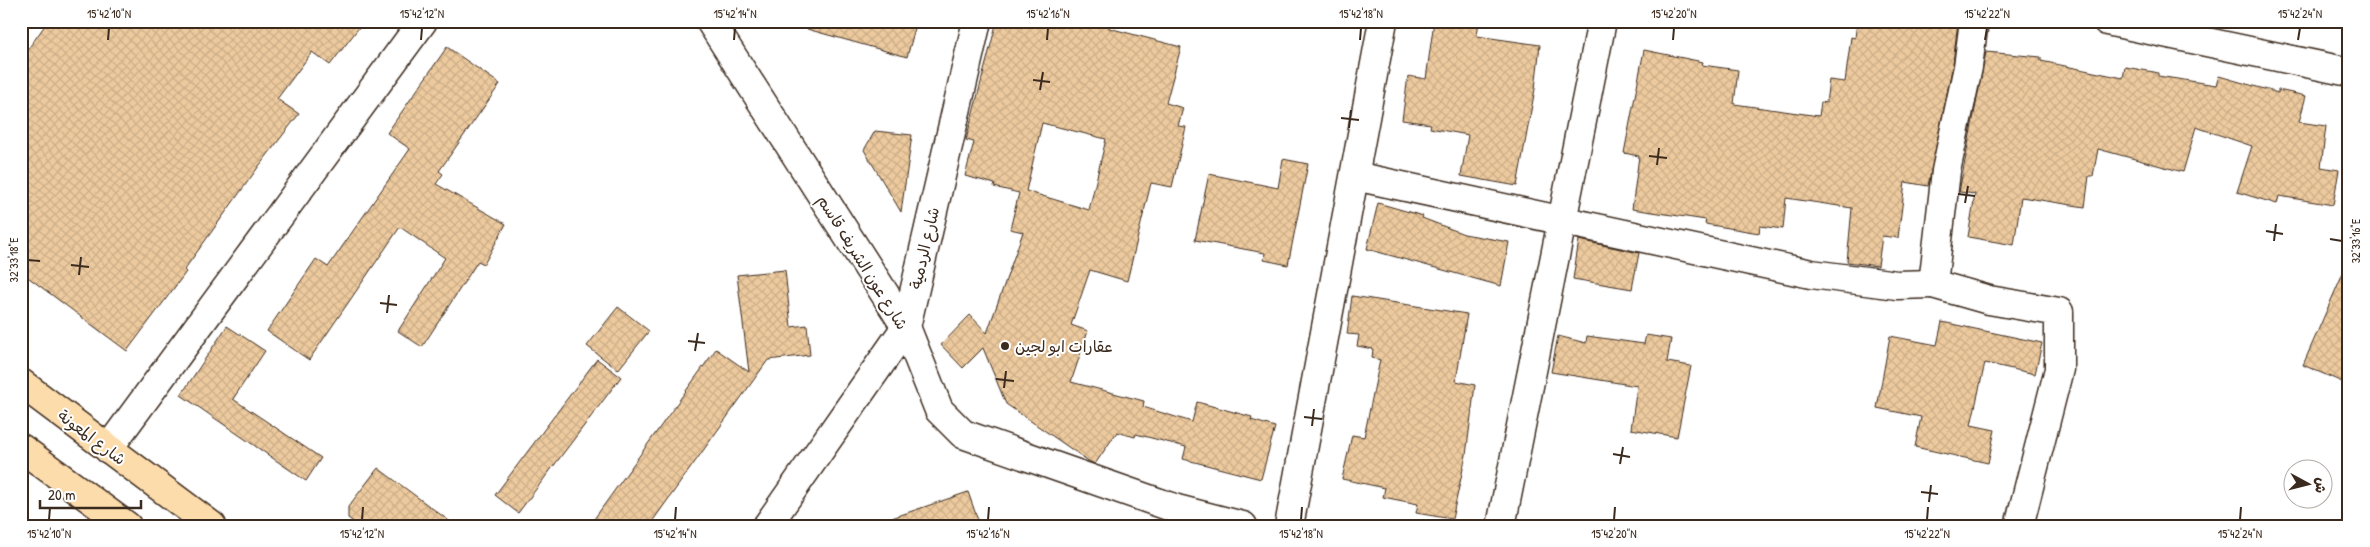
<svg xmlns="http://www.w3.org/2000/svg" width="2370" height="547" font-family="'Patrick Hand','Playpen Sans Arabic',sans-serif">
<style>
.building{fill:url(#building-cross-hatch);stroke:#3b2a1e;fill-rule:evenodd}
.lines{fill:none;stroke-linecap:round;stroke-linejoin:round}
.minor-casing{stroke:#3b2a1e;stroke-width:31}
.highway-casing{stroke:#3b2a1e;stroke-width:31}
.minor{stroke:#fff;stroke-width:28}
.highway{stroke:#fddcac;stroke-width:28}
.ticks{fill:none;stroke:#3b2a1e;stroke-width:2}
.poi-dot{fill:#3b2a1e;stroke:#fff;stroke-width:2}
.labels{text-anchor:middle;stroke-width:4;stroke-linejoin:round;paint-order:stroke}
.street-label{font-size:16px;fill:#3b2a1e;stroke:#fff}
.poi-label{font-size:16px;fill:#3b2a1e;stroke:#fff;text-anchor:start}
.neatline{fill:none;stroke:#3b2a1e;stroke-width:2}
.ticks-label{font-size:12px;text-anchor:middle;fill:#3b2a1e}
</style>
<defs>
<pattern id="building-cross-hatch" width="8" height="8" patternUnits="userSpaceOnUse" patternTransform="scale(1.25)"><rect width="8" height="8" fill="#edca9e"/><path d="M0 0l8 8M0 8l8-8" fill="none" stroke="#ccae88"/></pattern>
</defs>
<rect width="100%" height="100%" fill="#fff"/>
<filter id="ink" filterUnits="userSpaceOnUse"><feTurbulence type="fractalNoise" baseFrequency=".02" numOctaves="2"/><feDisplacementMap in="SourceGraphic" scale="10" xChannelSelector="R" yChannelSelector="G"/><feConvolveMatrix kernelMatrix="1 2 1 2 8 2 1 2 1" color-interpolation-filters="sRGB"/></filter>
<g filter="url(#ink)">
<g class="building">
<polygon points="48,21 364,21 330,65 312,52 277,99 299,114 259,166 184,270 186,272 127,351 21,272 21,59"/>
<polygon points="809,21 917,21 907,57 807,29"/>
<path d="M997,21H1110L1109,28L1181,47L1166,103L1183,108L1178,126L1186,127L1172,187L1151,183L1127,281L1090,270L1071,325L1088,331L1071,382L1144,401L1143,407L1192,422L1197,402L1252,417L1251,420L1275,427L1261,479L1183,459L1186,447L1136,434L1135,437L1117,432L1095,464L1090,462L1006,404L983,348L963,368L941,345L970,315L987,333L1023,232L1010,229L1019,193L994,187L995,184L965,176L974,142L966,140ZM1042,123L1106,139L1089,210L1026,191Z"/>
<polygon points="1434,21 1479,21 1477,36 1540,45 1535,89 1517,186 1461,176 1468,135 1430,128 1431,124 1402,120 1408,76 1426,79"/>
<polygon points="1857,21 1958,21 1953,64 1928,186 1905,182 1898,238 1882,236 1878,266 1847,262 1852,208 1786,198 1783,229 1760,226 1759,233 1705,224 1706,220 1632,209 1639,156 1624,153 1644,50 1703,62 1702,65 1738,70 1734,104 1819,116 1821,102 1826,103 1829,80 1845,82 1851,37 1855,38"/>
<polygon points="447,47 500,84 439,171 443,174 436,184 506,224 484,264 478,261 422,347 398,331 445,258 400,227 309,360 267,331 316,259 328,267 410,149 387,133"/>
<polygon points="1986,52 2041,57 2041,61 2123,78 2125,67 2154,72 2158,73 2158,76 2216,85 2219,76 2278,93 2278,90 2306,96 2299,122 2326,126 2321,167 2339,170 2333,205 2279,196 2277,204 2237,192 2252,146 2196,127 2183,172 2098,149 2093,176 2089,176 2085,207 2021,197 2014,245 1968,237 1975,194 1959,192"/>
<polygon points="875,131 912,135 901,212 864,150"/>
<polygon points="1283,159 1308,164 1288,265 1264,260 1265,253 1195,240 1209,174 1278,188"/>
<polygon points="1378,203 1423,216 1422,218 1464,234 1509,242 1501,286 1367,249"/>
<polygon points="1579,240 1639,253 1632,289 1573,279"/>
<polygon points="2349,259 2349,385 2303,365"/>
<polygon points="785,270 791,327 807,325 810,355 768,360 649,526 589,526 716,349 749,372 737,275"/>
<polygon points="1352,296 1467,314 1456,381 1475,385 1466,455 1452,519 1416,513 1418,504 1383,497 1385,488 1342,479 1352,435 1364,437 1380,360 1372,358 1373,349 1357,346 1359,335 1347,334"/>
<polygon points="618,307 649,331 618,370 587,346"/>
<polygon points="1942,322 2042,343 2035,374 1985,363 1971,425 1995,430 1988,463 1915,447 1921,417 1877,408 1890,336 1937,345"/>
<polygon points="227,326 265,351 233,399 321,458 306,481 181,395"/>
<polygon points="1646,335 1671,339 1667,362 1691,366 1677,437 1631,429 1637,386 1551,372 1558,336 1586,343 1587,336 1644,344"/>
<polygon points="597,359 621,377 518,513 495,495"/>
<polygon points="378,468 456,526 359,526 348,518 348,507"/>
<polygon points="968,492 980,526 884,526 883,521"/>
</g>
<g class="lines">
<defs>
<g id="minor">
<polyline points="710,21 906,327 939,410 963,434 1177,509 1243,526"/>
<polyline points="1974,21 1968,67 1946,171 1933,284 1989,300 2059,312 2059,369 2019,526"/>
<polyline points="2107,21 2349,72"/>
<polyline points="1355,176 1811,274 1897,285 1933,284"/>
<polyline points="108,449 423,21"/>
<polyline points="767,526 906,327 977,21"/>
<polyline points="1289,526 1383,21"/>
<polyline points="1501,526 1602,21"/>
</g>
<g id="highway">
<polyline points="21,383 212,526"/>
<polyline points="21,448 127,526"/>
</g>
</defs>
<use href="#minor" class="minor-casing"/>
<use href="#highway" class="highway-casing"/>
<use href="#minor" class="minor"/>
<use href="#highway" class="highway"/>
</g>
</g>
<path class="ticks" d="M108,40L109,28M421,40L422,28M734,40L735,28M1047,40L1048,28M1360,40L1361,28M1673,40L1674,28M1985,40L1987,28M2298,40L2300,28M1033,80L1050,82M1040,90L1043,72M1341,118L1359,120M1349,128L1351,110M1649,156L1667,158M1657,165L1659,148M1958,194L1975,196M1965,203L1968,186M2266,231L2283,234M2330,239L2342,241M2274,241L2276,224M28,260L40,261M71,265L89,267M79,275L81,257M380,303L397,305M387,313L389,295M688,341L705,343M695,351L698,333M996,379L1014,381M1004,388L1006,371M1304,417L1322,419M1312,426L1314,409M1613,454L1630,457M1620,464L1623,447M1921,492L1938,494M1929,502L1931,485M49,520L50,507M362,520L363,507M675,520L676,507M988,520L989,507M1301,520L1302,507M1614,520L1615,507M1927,520L1928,507M2240,520L2241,507"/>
<circle class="poi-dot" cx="1005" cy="346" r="5"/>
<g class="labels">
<g class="street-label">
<text transform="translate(924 248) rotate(-77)" y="6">شارع الردمية</text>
<text transform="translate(863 262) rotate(58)" y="6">شارع عون الشريف قاسم</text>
<text transform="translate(92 437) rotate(37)" y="6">شارع المعونة</text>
</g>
<g class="poi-label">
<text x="1015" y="352">عقارات ابو لجين</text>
</g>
</g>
<rect width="2370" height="547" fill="none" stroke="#fff" stroke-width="55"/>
<g transform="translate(2308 484) rotate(97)"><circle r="24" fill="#ffffff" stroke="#b1aaa5"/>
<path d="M0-4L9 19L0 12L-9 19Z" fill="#3b2a1e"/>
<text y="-8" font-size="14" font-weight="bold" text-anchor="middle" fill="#3b2a1e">ش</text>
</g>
<path d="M40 500v8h101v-8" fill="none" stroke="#3b2a1e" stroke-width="2.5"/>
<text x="48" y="500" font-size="15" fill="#3b2a1e" stroke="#ffffff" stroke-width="4" paint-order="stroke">20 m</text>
<rect x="28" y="28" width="2314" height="492" class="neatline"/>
<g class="ticks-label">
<text x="109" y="18">15°42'10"N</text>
<text x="422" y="18">15°42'12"N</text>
<text x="735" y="18">15°42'14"N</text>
<text x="1048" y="18">15°42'16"N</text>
<text x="1361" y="18">15°42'18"N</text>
<text x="1674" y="18">15°42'20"N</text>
<text x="1987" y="18">15°42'22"N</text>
<text x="2300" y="18">15°42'24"N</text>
<text transform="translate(2356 241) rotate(-90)" y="4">32°33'16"E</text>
<text transform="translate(14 260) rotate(-90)" y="4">32°33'18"E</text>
<text x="49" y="538">15°42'10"N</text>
<text x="362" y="538">15°42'12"N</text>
<text x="675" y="538">15°42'14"N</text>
<text x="988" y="538">15°42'16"N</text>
<text x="1301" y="538">15°42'18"N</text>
<text x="1614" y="538">15°42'20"N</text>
<text x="1927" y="538">15°42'22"N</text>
<text x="2240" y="538">15°42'24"N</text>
</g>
</svg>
